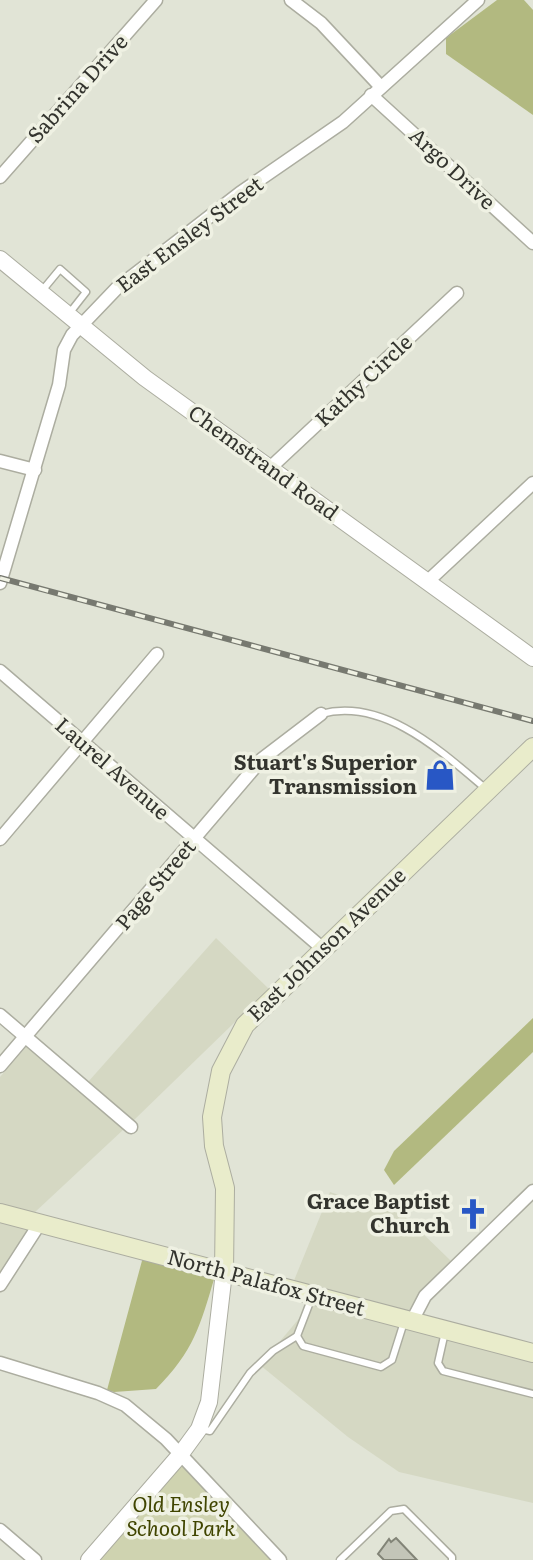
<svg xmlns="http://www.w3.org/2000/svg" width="533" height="1560" font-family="Literata,serif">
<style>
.built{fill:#d5d8c3}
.green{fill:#cfd3b0}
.forest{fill:#b2b980}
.building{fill:#c3c5b8;stroke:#828477;stroke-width:2}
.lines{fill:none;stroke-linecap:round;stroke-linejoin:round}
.service-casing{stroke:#acada0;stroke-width:9}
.minor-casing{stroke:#acada0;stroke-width:15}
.tertiary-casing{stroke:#acada0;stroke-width:18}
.secondary-casing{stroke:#acada0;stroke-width:20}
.service{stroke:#fff;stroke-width:6}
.minor{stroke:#fff;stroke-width:12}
.tertiary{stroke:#fff;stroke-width:16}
.secondary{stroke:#e9eccb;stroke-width:18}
.rail-casing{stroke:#777970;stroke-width:6}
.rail{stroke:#eff1e3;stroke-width:3.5;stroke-dasharray:10;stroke-linecap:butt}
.labels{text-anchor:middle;stroke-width:7;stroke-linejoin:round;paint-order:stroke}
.street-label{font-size:21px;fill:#33342e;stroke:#eff1e3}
.poi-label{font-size:21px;font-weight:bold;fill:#33342e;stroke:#eff1e3;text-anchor:end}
.park-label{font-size:21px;font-style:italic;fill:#404500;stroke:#eff1e3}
</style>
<rect width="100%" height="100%" fill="#e1e4d6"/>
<g class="built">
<polygon points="216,938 269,989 133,1121 88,1082"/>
<polygon points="27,1046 124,1129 34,1213 0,1206 0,1077"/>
<polygon points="330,1192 372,1206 383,1195 451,1261 420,1291 408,1312 293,1283"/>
<polygon points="0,1219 30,1227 0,1274"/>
<polygon points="313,1302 533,1359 533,1503 399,1472 348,1437 260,1365"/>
</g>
<polygon class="green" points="180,1455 280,1560 89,1560"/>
<g class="forest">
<polygon points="497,0 524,0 533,10 533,115 446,54 446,38"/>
<polygon points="533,1018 533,1052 394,1185 384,1170 394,1151"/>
<path d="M143,1257L215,1276C200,1326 194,1351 156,1389L114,1392L107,1390Z"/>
</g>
<polygon class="building" points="396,1538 417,1560 384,1560 378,1554 389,1539 391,1542"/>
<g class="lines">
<defs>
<g id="service">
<polyline points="41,292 60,269 86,292 68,315"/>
<path d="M321,714C383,697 441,751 486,789"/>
<polyline points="445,1332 438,1363 443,1371 533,1394"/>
<polyline points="297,1336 303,1346 381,1367 392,1360 404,1322"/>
<polyline points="201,1429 210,1431 250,1373 273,1351 297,1336 312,1297"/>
<polyline points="340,1560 391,1511 404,1509 452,1557 452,1560"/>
</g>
<g id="minor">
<polyline points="291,0 321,23 381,87"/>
<polyline points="371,95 533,243"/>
<polyline points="0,177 156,0"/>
<polyline points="0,461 35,470"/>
<polyline points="270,468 457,293"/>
<polyline points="427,582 533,483"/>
<polyline points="0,583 59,385 64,350 72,335 117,288 240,193 343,122 478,0"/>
<polyline points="0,671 322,948"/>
<polyline points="0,839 157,654"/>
<polyline points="0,1015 131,1127"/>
<polyline points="0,1066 262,759 321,714"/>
<polyline points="0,1285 40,1223"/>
<polyline points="412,1321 425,1296 533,1191"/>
<polyline points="0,1363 98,1393 125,1405 166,1439 280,1560"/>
<polyline points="0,1530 35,1560"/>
</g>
<g id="tertiary">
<polyline points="0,259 145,378 533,658"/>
<polyline points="89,1560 180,1455 199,1429 209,1402 224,1272"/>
</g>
<g id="secondary">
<polyline points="0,1213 533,1353"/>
<polyline points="224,1272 225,1188 214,1146 212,1117 221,1071 245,1025 533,747"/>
</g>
</defs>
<use href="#service" class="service-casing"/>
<use href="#minor" class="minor-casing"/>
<use href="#tertiary" class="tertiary-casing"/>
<use href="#secondary" class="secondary-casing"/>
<use href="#service" class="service"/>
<use href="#minor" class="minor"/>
<use href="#tertiary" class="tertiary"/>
<use href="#secondary" class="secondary"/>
<defs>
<polyline id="rail" points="0,578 533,721"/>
</defs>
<use href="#rail" class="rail-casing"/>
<use href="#rail" class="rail"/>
</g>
<defs>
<symbol id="shop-bare" viewBox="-9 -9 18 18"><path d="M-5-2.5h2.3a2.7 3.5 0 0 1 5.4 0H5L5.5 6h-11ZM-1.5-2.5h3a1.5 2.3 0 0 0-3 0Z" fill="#2857c5" stroke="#eff1e3" stroke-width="2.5" paint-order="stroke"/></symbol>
<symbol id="church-bare" viewBox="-9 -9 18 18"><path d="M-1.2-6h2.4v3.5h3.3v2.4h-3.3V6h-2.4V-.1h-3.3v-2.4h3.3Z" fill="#2857c5" stroke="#eff1e3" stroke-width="2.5" paint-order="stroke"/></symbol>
</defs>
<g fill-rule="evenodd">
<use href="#shop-bare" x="418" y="753" width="44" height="44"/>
<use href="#church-bare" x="451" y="1192" width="44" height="44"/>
</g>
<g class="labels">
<g class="street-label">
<text transform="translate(78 89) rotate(-48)" y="7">Sabrina Drive</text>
<text transform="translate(452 169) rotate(43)" y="7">Argo Drive</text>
<text transform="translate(190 235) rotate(-37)" y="7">East Ensley Street</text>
<text transform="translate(364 381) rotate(-43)" y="7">Kathy Circle</text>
<text transform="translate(263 463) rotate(36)" y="7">Chemstrand Road</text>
<text transform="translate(112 769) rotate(41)" y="7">Laurel Avenue</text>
<text transform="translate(156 885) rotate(-50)" y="7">Page Street</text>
<text transform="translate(327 945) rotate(-44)" y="7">East Johnson Avenue</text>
<text transform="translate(266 1283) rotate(15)" y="7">North Palafox Street</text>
</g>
<g class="poi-label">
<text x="417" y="770">Stuart's Superior<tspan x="417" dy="24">Transmission</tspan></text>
<text x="450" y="1209">Grace Baptist<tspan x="450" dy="24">Church</tspan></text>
</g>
<g class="park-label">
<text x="181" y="1512">Old Ensley<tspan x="181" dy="24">School Park</tspan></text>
</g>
</g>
</svg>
